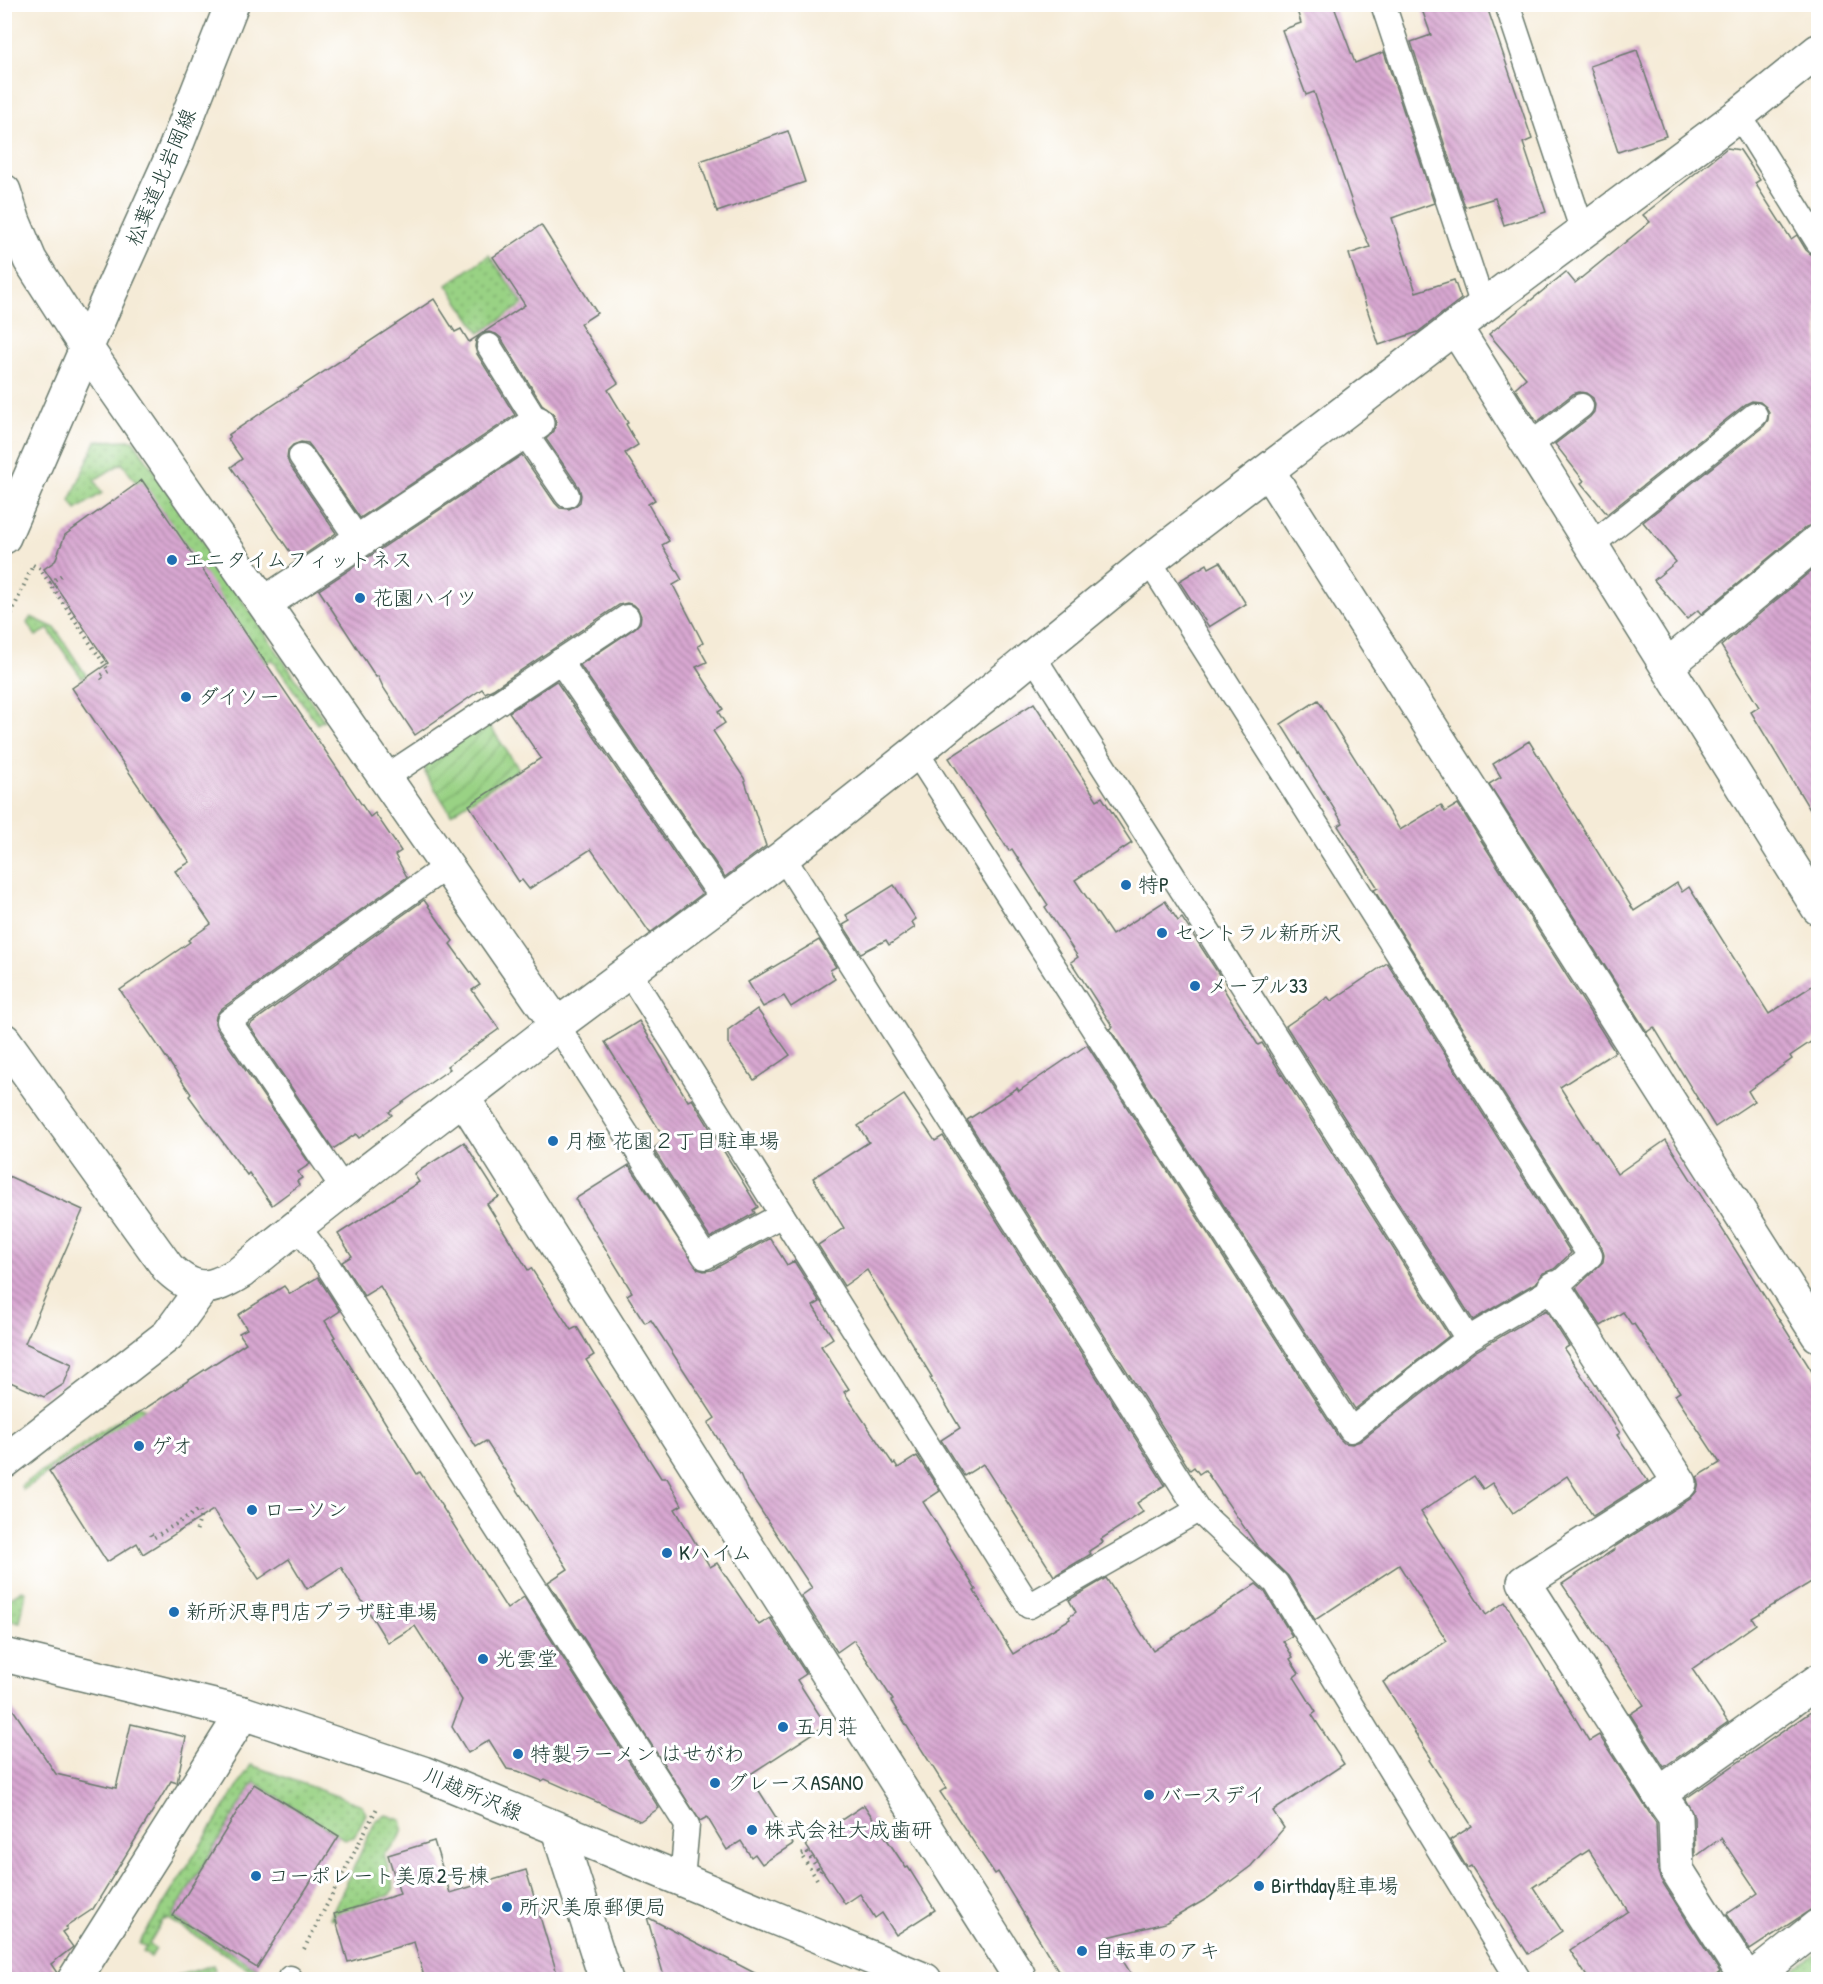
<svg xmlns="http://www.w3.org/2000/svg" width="1823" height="1984" font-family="'Patrick Hand','Klee One',sans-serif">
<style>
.grass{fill:url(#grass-dots);stroke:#5c885c;stroke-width:1.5}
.garden{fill:url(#garden-furrows);stroke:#5c885c;stroke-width:1.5}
.building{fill:url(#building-back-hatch)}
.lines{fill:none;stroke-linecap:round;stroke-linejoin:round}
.service-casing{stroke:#6a7a6d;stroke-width:27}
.minor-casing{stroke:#6a7a6d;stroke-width:36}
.tertiary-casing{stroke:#6a7a6d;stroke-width:36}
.primary-casing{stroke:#6a7a6d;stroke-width:36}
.path{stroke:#6a7a6d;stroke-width:4;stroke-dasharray:1.5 4.5;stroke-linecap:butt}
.service{stroke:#fff;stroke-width:24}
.minor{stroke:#fff;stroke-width:33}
.tertiary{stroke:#fff;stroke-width:33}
.primary{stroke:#fff;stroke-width:33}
.poi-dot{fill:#1f6fb2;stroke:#fff;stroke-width:2}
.labels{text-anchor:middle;stroke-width:6;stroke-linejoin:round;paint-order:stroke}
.street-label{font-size:21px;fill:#1f3d34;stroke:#fff}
.poi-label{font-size:21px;fill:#1f3d34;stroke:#fff;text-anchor:start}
</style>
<defs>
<pattern id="grass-dots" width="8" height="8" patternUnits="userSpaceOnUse" patternTransform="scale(1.5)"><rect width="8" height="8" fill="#99d284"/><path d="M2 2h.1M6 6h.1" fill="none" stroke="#7cac6d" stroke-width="1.8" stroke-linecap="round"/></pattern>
<pattern id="garden-furrows" width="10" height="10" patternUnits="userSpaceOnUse" patternTransform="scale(1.5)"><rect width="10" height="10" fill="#99d284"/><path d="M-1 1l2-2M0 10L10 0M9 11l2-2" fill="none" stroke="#7cac6d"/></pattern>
<pattern id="building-back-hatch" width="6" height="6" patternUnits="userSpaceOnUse" patternTransform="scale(1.5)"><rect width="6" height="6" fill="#d8a7d1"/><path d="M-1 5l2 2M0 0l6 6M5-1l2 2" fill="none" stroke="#af89aa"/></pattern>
</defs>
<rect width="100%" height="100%" fill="#fff"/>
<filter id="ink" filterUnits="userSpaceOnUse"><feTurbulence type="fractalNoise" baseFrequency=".0167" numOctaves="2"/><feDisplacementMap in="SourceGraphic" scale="12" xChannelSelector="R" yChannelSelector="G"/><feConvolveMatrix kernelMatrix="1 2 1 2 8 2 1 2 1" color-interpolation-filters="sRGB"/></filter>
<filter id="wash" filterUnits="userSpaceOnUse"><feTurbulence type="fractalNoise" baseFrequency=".008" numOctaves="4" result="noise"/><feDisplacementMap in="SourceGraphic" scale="24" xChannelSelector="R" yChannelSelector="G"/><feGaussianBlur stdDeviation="1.35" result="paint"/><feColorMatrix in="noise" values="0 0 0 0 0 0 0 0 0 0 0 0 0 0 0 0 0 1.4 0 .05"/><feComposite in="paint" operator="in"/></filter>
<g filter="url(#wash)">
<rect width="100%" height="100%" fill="#f5ebd7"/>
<g class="grass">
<polygon points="489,255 523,304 480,333 447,285"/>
<polygon points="133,440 324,720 317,724 272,659 266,663 122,463 94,480 102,493 76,510 70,501 96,441"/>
<polygon points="31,617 55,628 86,675 82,678 48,629 36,636 27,623"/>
<polygon points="139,1406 146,1409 23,1490 21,1486"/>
<polygon points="22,1590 26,1592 20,1622 5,1619 5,1601"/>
<polygon points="251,1765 362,1805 366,1814 354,1837 344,1839 254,1782 172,1916 268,1975 265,1979 169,1919 163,1920 149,1944 156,1949 151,1957 143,1952 146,1947 139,1943"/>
<path d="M386,1815L401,1820C407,1835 394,1846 384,1854L394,1888L389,1895L354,1906V1917L344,1922L330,1918L376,1820Z"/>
<polygon points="1818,1952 1818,1972 1809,1979 1789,1979 1789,1974"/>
<polygon points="213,1965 215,1970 185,1979 166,1979"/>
</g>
<polygon class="garden" points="487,722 519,769 451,814 425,773 425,764"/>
<g id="blocks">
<g class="building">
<polygon points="1295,4 1333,4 1355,63 1384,52 1434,203 1392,218 1416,292 1454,280 1461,299 1418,332 1379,345 1349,254 1370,247 1357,217 1314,92 1306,95 1282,30 1301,23"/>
<polygon points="1420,4 1486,4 1532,139 1523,143 1546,212 1504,225 1495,198 1465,207 1411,42 1431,35"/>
<polygon points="1637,50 1666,136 1618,152 1590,66"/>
<polygon points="788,131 805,182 717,212 700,161"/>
<polygon points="1727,148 1740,150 1760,180 1755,183 1791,239 1797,235 1806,250 1812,255 1818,256 1818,523 1806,527 1701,614 1698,610 1687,619 1654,580 1676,562 1643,522 1764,426 1768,420 1769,412 1766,407 1760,402 1752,401 1746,404 1607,514 1581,483 1584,481 1555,444 1590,417 1594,412 1595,405 1593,398 1586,393 1579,392 1573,394 1537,422 1515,388 1526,378 1489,334 1566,272 1575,283 1650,222 1643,215"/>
<polygon points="541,225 597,313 580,324 618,383 608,390 628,423 626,424 638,445 625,453 655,500 648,504 669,541 662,545 682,580 673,585 703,643 698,646 707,662 696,667 723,709 718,712 725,723 713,731 744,778 766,846 725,877 580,665 635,628 640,623 641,616 638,609 634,605 627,603 619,605 493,689 485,693 482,689 415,735 383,687 378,676 376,677 319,590 522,455 555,503 560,508 569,509 575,506 580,502 581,495 579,487 546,439 554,431 556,422 553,413 543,406 501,338 496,334 489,332 481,334 476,340 475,347 477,354 515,415 360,518 312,448 308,443 301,442 293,445 288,450 287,458 289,464 336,533 298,559 295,559 231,467 242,459 228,439 230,437 228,435 434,299 455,332 461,329 469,342 525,305 493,257"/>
<polygon points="142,480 370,817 375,813 401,851 395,855 407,877 221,1009 216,1016 215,1023 217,1029 310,1164 298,1172 302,1178 297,1181 299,1185 272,1205 249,1173 247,1175 189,1096 191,1094 120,990 190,942 188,940 211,924 175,871 190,862 72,688 108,663 44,569 55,561 65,535"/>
<polygon points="1220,562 1246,604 1209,627 1179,581 1207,564 1209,568"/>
<polygon points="1818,565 1818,823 1751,712 1759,707 1721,646"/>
<polygon points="556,681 702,894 650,933 591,849 529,889 522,880 519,882 469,805 541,758 509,712"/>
<polygon points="1318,700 1400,830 1441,805 1445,812 1458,804 1615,1052 1560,1087 1595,1142 1596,1141 1617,1174 1666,1140 1818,1381 1818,1578 1752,1618 1756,1624 1692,1669 1728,1722 1664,1767 1630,1714 1644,1705 1562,1584 1615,1549 1614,1547 1690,1499 1697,1491 1699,1483 1697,1477 1720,1463 1675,1395 1680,1392 1634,1324 1632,1325 1623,1312 1601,1326 1576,1288 1603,1262 1604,1255 1602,1248 1374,890 1378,888 1338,826 1343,823 1281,724"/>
<polygon points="1034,703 1097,800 1102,797 1132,843 1075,880 1112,935 1165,901 1178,921 1182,918 1220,976 1217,978 1258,1045 1262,1043 1449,1336 1355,1409 1110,1029 1113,1027 1071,962 1078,957 1045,907 1048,905 1012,849 1009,851 949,758"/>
<polygon points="1529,741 1634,911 1677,883 1682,892 1689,887 1769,1014 1818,982 1818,1037 1790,1056 1792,1059 1748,1091 1754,1101 1715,1127 1654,1027 1647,1032 1489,784 1501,777 1493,764"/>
<polygon points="894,885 916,919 912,922 915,927 889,945 886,940 861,953 843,925 850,921 846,915"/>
<polygon points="424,900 453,941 450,944 480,985 472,990 499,1029 447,1066 450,1069 389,1112 392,1115 359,1138 356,1134 333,1149 249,1025"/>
<polygon points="819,940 836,967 830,970 835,979 791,1007 784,996 763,1007 748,982"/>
<polygon points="1387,963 1571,1253 1554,1269 1543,1273 1537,1282 1473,1320 1286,1026 1328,997 1331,1001"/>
<polygon points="757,1009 790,1055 754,1080 728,1043 728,1030"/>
<polygon points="639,1021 688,1101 692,1099 758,1207 753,1210 755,1213 710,1238 653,1149 665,1139 605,1042"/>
<polygon points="1087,1045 1339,1438 1344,1443 1352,1444 1360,1441 1476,1351 1546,1310 1569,1346 1564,1349 1620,1433 1617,1435 1648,1481 1593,1516 1567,1476 1513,1513 1492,1483 1483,1489 1474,1476 1421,1512 1486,1615 1505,1602 1589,1741 1599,1735 1656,1823 1658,1871 1661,1880 1720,1972 1710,1980 1589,1980 1570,1950 1628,1911 1589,1850 1533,1887 1562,1931 1528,1954 1471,1866 1467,1868 1450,1840 1472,1826 1429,1760 1431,1758 1383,1682 1447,1641 1399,1565 1315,1620 1288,1576 1257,1546 1205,1470 1199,1474 1194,1467 1190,1470 967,1120 1017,1088 1019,1091"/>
<polygon points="904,1095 935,1141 943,1136 1165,1485 1137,1503 1143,1512 1101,1539 1103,1542 1089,1551 1091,1554 1054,1576 983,1464 964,1476 941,1440 960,1428 930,1378 932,1377 867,1270 844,1286 818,1245 844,1228 813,1178 869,1142 858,1126"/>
<polygon points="464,1142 499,1197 487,1204 528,1270 531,1268 571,1330 577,1327 594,1355 586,1360 661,1478 667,1478 682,1505 675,1509 710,1567 717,1563 759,1625 770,1618 806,1674 797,1680 826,1725 752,1773 758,1784 756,1786 793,1844 762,1864 755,1854 751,1857 741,1841 727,1850 707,1817 700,1821 548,1582 568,1569 486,1441 476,1447 380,1286 364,1296 342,1262 352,1256 338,1234 419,1182 414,1174"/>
<polygon points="629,1165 698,1269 704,1271 712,1270 770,1238 787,1265 794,1261 820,1302 813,1306 833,1338 821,1346 849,1389 844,1392 893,1464 895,1463 898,1468 917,1456 940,1491 923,1502 947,1540 946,1541 976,1590 974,1591 1013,1654 1070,1619 1069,1617 1076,1612 1069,1600 1106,1578 1153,1651 1256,1584 1265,1592 1292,1636 1283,1641 1293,1657 1290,1659 1299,1673 1294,1677 1316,1712 1312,1715 1344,1764 1273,1811 1284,1828 1251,1866 1208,1898 1165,1923 1108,1937 1135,1980 1064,1980 998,1872 995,1874 940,1792 946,1788 891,1701 893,1700 854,1640 837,1652 801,1596 812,1588 746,1488 740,1474 708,1423 715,1418 651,1320 645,1323 627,1295 632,1292 575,1199"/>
<polygon points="4,1174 83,1210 25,1343 72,1364 64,1384 44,1397 8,1381 4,1388"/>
<polygon points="318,1277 340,1311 325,1321 335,1337 333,1338 417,1474 420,1472 507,1609 524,1597 659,1808 640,1821 545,1779 542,1781 518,1771 507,1769 489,1740 468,1753 452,1727 462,1700 415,1626 388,1643 341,1567 307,1589 289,1559 259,1579 213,1510 143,1554 137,1543 107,1562 49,1471 246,1343 239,1333 247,1329 238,1315 284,1286 290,1294"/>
<polygon points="4,1696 56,1774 116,1788 131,1724 186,1737 177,1783 171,1781 93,1909 66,1927 67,1929 62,1932 73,1947 51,1964 57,1973 55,1980 4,1980"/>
<polygon points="1818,1707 1818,1905 1750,1950 1727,1914 1758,1893 1721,1838 1695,1857 1694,1816 1685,1799"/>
<polygon points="254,1784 339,1836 257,1968 173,1916"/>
<polygon points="864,1805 906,1868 908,1867 935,1910 896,1935 882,1913 875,1918 860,1894 845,1904 805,1844"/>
<polygon points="434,1841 450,1893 526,1870 559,1980 425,1980 414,1942 348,1962 334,1914 400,1894 388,1855"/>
<polygon points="647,1917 768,1980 665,1980"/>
</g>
</g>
</g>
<g filter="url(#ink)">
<use href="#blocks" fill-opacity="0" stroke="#6a7a6d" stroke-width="1.5"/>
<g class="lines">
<defs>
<g id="service">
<polyline points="1383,4 1483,306"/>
<polyline points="1507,4 1583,232"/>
<polyline points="1739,115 1818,242"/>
<polyline points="489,346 537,423"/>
<polyline points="524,432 567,495"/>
<polyline points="1529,446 1581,406"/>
<polyline points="301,456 359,541"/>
<polyline points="1591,545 1755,415"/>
<polyline points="1033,656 1468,1339"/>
<polyline points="560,661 725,902"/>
<polyline points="916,752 1351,1430 1468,1339 1554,1288 1590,1256 1149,561"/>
<polyline points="386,777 627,617"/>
<polyline points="783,857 1198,1510 1276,1583 1519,1980"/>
<polyline points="628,971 1029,1606 1198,1510"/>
<polyline points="557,1025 705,1257 782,1215"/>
<polyline points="343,1188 229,1021 447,866"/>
<polyline points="296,1225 328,1266 687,1825 682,1879"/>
<polyline points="290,1978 290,1980"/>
</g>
<g id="minor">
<polyline points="4,191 14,222 30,260 87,349 557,1025 783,857 916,752 1149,561 1483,306 1739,115 1818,51"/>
<polyline points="1455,327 1818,908"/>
<polyline points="1268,471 1818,1335"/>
<polyline points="265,603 537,423"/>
<polyline points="1668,665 1818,541"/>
<polyline points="464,1099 1018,1974 1016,1980"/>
<polyline points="1554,1288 1680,1483 1524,1582 1659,1794 1818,1681"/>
<polyline points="4,1462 168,1335 203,1287"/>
<polyline points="1659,1794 1675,1817 1677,1870 1747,1980"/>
<polyline points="558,1830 606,1980"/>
<polyline points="74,1980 243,1713"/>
<polyline points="1750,1980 1818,1926"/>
</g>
<g id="tertiary">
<polyline points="4,537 109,296 173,154 232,4"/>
<path d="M4,1040L168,1268C195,1294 210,1291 241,1272C344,1186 452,1108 557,1025"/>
</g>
<polyline id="primary" points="4,1655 243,1713 423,1773 925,1980"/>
</defs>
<use href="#service" class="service-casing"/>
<use href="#minor" class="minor-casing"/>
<use href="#tertiary" class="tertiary-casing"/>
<use href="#primary" class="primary-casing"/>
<g class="path">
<polyline points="33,565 40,569 109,671 100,676 104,681"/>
<polyline points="50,583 63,574"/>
<polyline points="4,630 33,565"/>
<polyline points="151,1534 153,1538 199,1510 201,1515 196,1532"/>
<polyline points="817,1879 801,1855 807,1852 820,1872 822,1869"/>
<polyline points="304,1949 377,1808"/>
</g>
<use href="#service" class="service"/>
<use href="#minor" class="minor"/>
<use href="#tertiary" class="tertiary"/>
<use href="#primary" class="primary"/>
</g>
</g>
<g class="poi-dot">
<circle cx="172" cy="560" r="6"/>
<circle cx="360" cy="598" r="6"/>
<circle cx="186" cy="697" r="6"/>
<circle cx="1126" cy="885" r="6"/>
<circle cx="1162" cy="933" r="6"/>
<circle cx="1195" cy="986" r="6"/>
<circle cx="553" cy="1141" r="6"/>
<circle cx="139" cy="1446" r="6"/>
<circle cx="252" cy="1510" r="6"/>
<circle cx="667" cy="1553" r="6"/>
<circle cx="174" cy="1612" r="6"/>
<circle cx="483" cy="1659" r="6"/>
<circle cx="783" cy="1727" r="6"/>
<circle cx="518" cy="1754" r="6"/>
<circle cx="715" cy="1783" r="6"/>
<circle cx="1149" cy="1795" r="6"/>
<circle cx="752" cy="1830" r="6"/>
<circle cx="256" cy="1876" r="6"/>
<circle cx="1259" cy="1886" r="6"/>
<circle cx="507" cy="1907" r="6"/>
<circle cx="1082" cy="1951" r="6"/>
</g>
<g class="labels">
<g class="street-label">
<text transform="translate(161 177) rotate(-67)" y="7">松葉道北岩岡線</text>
<text transform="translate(473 1794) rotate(23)" y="7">川越所沢線</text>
</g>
<g class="poi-label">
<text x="184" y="567">エニタイムフィットネス</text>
<text x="372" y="605">花園ハイツ</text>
<text x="198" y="704">ダイソー</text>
<text x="1138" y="892">特P</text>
<text x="1174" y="940">セントラル新所沢</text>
<text x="1207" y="993">メープル33</text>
<text x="565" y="1148">月極 花園２丁目駐車場</text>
<text x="151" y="1453">ゲオ</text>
<text x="264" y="1517">ローソン</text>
<text x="679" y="1560">Kハイム</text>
<text x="186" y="1619">新所沢専門店プラザ駐車場</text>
<text x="495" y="1666">光雲堂</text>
<text x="795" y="1734">五月荘</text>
<text x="530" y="1761">特製ラーメン はせがわ</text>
<text x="727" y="1790">グレースASANO</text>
<text x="1161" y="1802">バースデイ</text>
<text x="764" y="1837">株式会社大成歯研</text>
<text x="268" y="1883">コーポレート美原2号棟</text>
<text x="1271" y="1893">Birthday駐車場</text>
<text x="519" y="1914">所沢美原郵便局</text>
<text x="1094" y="1958">自転車のアキ</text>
</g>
</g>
<rect width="1823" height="1984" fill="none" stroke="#fff" stroke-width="24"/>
</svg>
